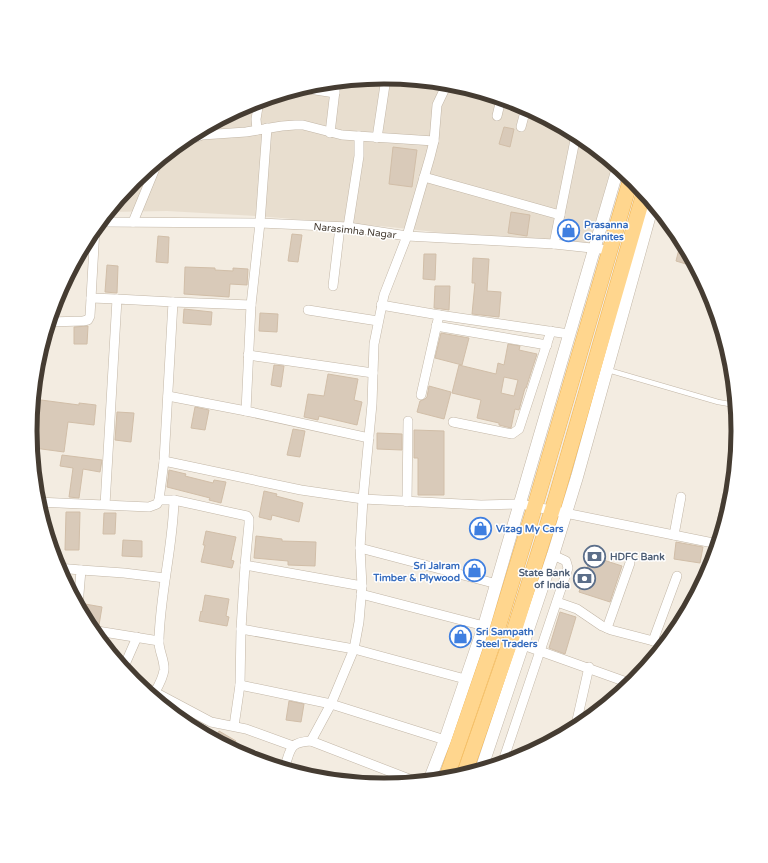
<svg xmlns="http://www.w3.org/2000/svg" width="768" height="863" font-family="'Varela Round',sans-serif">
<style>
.residential{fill:#e8decf}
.building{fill:#d9cab9;stroke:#d1bea8;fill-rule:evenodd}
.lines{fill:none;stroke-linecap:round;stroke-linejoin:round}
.service-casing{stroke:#c2b6a6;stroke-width:5.5}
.minor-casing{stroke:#c2b6a6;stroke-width:10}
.tertiary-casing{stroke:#c2b6a6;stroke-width:13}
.primary-casing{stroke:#f1b451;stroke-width:16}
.service{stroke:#fff;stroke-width:4.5}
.minor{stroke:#fff;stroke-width:9}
.tertiary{stroke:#fff;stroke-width:12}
.primary{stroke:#ffd68e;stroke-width:15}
.labels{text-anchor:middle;stroke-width:3;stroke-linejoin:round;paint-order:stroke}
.shop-label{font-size:10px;font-weight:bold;fill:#366cbe;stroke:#fff;text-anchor:start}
.street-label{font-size:10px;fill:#453c32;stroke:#fff}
.service-label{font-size:10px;font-weight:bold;fill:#4e5e75;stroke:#fff;text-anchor:start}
.rim{fill:none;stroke:#453c32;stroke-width:5}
</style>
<rect width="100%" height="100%" fill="#f3ece1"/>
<polygon class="residential" points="384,78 453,84 520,105 581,137 613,164 588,249 390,227 257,216 167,211 108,212 134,181 188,137 249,104 315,84"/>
<g class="building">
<polygon points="504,127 514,129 510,147 499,144"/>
<polygon points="393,147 417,150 412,187 389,184"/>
<polygon points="511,212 530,215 527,236 508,233"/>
<polygon points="292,234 302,235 298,262 288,261"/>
<polygon points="158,236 169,237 168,263 156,262"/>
<polygon points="681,241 696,267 676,261"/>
<polygon points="424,254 436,254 435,280 423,279"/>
<polygon points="473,258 489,259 487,291 501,292 499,317 472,314 475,283 472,283"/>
<polygon points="107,265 118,266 117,293 105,292"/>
<polygon points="185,267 215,268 215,270 233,271 233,268 248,269 247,285 230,284 229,297 184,294"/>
<polygon points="435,286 450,286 449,310 434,308"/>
<polygon points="184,309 212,312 211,325 183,323"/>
<polygon points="260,313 278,314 277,332 259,331"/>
<polygon points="88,326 87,344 74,344 74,327"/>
<polygon points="441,333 469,338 462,365 435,358"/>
<path d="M508,344L520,346L519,350L537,354L526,388H525L519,410L515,409L511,428L499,425V423L477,418L481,400L452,393L459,365L496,374L498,363L504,365ZM504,377L518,380L514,396L501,393Z"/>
<polygon points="274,365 284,366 281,387 271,385"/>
<polygon points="328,374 358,379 354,400 362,402 357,425 319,416 318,420 304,417 308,394 324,396"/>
<polygon points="429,386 451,392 444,419 417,412 420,401 425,399 427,397"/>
<polygon points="41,400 79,405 79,403 96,405 94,425 68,422 64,452 34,448"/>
<polygon points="195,407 209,410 205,430 191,428"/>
<polygon points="117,412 134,413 131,442 115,440"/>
<polygon points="293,429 305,431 300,457 287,455"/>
<polygon points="414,430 444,431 444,495 418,495 418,458 414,458"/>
<polygon points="377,433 402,434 402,450 377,449"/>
<polygon points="62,455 102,460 100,472 83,469 79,498 69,497 73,468 60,466"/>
<polygon points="169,470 186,474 185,476 213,483 214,480 226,482 221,503 209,500 210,498 167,487"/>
<polygon points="264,491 277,494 276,496 303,503 299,522 272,515 271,520 259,517"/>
<polygon points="66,512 80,512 79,550 65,550"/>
<polygon points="104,513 116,513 115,534 103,534"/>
<polygon points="206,531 236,537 231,560 234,561 232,568 201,562 205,545 203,545"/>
<polygon points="256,536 282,539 282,541 316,542 315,566 288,565 288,561 254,558"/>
<polygon points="123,540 142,541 142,557 122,556"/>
<polygon points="676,542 703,547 700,563 674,559"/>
<polygon points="591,556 622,566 610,602 579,592"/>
<polygon points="205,595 229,599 226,616 229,617 227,626 199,621 201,611 202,612"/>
<polygon points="85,604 102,607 99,625 87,623 83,615"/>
<polygon points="560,612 576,617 565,654 549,648"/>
<polygon points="289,701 304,704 301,722 286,720"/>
<polygon points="219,731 236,741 231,749 215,739"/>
</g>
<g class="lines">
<defs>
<polyline id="service" points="608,370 718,402 735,405"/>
<g id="minor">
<polyline points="298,89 309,89 335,93"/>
<polyline points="497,116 501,99"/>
<polyline points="521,127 526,108"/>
<polyline points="267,128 260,223 251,305 246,411 369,438"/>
<polyline points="257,130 256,119 259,101"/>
<polyline points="330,133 336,82"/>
<polyline points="377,138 386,78"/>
<polyline points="180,143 202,135 246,132 282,126 295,125 303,125 342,135 434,141"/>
<polyline points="424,177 560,215"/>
<polyline points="100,222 260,223 348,227 407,236 554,244 610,250"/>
<polyline points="133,222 158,161"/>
<polyline points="348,227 359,156 359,136"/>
<polyline points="554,244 576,135"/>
<polyline points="333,286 340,227"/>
<polyline points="91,298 117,299"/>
<polyline points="173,302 251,305"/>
<polyline points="381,305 439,315"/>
<polyline points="308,310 378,321"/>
<polyline points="49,322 83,321 88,320 90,316 95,228"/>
<polyline points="436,326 547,345"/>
<polyline points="248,355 373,373"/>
<polyline points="421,395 439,315 569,334"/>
<polyline points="168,396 246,411"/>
<polyline points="453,422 512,434 519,429 551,331"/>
<polyline points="164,461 301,490 363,499 481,505 521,504 718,544"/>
<polyline points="159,500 174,500 247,516 249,519 249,524 245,565"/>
<polyline points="37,502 149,507 157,504 159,500 164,461 173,302 117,299 105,505"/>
<polyline points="407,502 408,421"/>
<polyline points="674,535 681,497"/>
<polyline points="717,544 730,484"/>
<polyline points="360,548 497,584"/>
<polyline points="58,568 81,570 78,606"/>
<polyline points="81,570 124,573 165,578"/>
<polyline points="361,594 484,626"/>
<polyline points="557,602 577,609 602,626 611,630 665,644"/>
<polyline points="607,628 630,563"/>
<polyline points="241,629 354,649 465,679"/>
<polyline points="91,630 159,641"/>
<polyline points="653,641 677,576"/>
<polyline points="523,645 632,684"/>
<polyline points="123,669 137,637"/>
<polyline points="132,680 211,722 246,729 293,746"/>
<polyline points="240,685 331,704 445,740"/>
<path d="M155,692C159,685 163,678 164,670C165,660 158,650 159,640C160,593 173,547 174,500"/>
<polyline points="234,726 240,685 241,629 245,565 362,586"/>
<polyline points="575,729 589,667"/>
<polyline points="502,764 568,568 566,561 553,555"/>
<path d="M284,769C291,750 288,742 311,741"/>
<polyline points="417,782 311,741 331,704 354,649 359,622 362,586 360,548 363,499 372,404 374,344 384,295 407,236 430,157 434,141 437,105 447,84"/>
</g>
<g id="tertiary">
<polyline points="481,770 553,555 577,477 653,204"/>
<polyline points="429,781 445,740 484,626 618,168"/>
</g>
<g id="primary">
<polyline points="464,775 515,628 555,501 644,193"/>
<polyline points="446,779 496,634 535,506 631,178"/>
</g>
</defs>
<use href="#service" class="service-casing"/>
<use href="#minor" class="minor-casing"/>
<use href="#tertiary" class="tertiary-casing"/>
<use href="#primary" class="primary-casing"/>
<use href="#service" class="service"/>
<use href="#minor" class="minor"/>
<use href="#tertiary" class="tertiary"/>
<use href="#primary" class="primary"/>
</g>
<defs>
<symbol id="shop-ring" viewBox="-11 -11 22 22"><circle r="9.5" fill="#fff" stroke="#3f7fe0" stroke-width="1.5"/><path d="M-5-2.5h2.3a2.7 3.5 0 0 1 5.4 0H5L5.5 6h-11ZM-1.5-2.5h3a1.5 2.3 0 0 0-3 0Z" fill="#3f7fe0"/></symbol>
<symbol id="bank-ring" viewBox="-11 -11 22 22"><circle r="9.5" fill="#fff" stroke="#5c6f8a" stroke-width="1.5"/><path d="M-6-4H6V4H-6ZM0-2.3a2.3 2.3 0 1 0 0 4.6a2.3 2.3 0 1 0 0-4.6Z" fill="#5c6f8a"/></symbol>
</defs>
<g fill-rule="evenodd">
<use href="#shop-ring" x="556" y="218" width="25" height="25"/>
<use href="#shop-ring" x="468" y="516" width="25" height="25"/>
<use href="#bank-ring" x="582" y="544" width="25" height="25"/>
<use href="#shop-ring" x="462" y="558" width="25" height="25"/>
<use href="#bank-ring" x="572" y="566" width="25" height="25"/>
<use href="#shop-ring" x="448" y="624" width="25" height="25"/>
</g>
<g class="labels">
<g class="shop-label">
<text x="584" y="228">Prasanna<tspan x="584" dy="12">Granites</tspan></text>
<text x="496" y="532">Vizag My Cars</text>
<text x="460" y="569" text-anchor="end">Sri Jalram<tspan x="460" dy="12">Timber &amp; Plywood</tspan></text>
<text x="476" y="635">Sri Sampath<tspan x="476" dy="12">Steel Traders</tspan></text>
</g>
<g class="street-label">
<text transform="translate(355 230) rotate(6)" y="4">Narasimha Nagar</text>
</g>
<g class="service-label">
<text x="610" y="560">HDFC Bank</text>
<text x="570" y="576" text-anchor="end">State Bank<tspan x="570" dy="12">of India</tspan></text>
</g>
</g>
<path d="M0 0H768V863H0ZM37 431a347 347 0 1 1 694 0a347 347 0 1 1-694 0Z" fill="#fff" fill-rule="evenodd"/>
<path class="rim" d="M37 431a347 347 0 1 1 694 0a347 347 0 1 1-694 0Z"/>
</svg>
